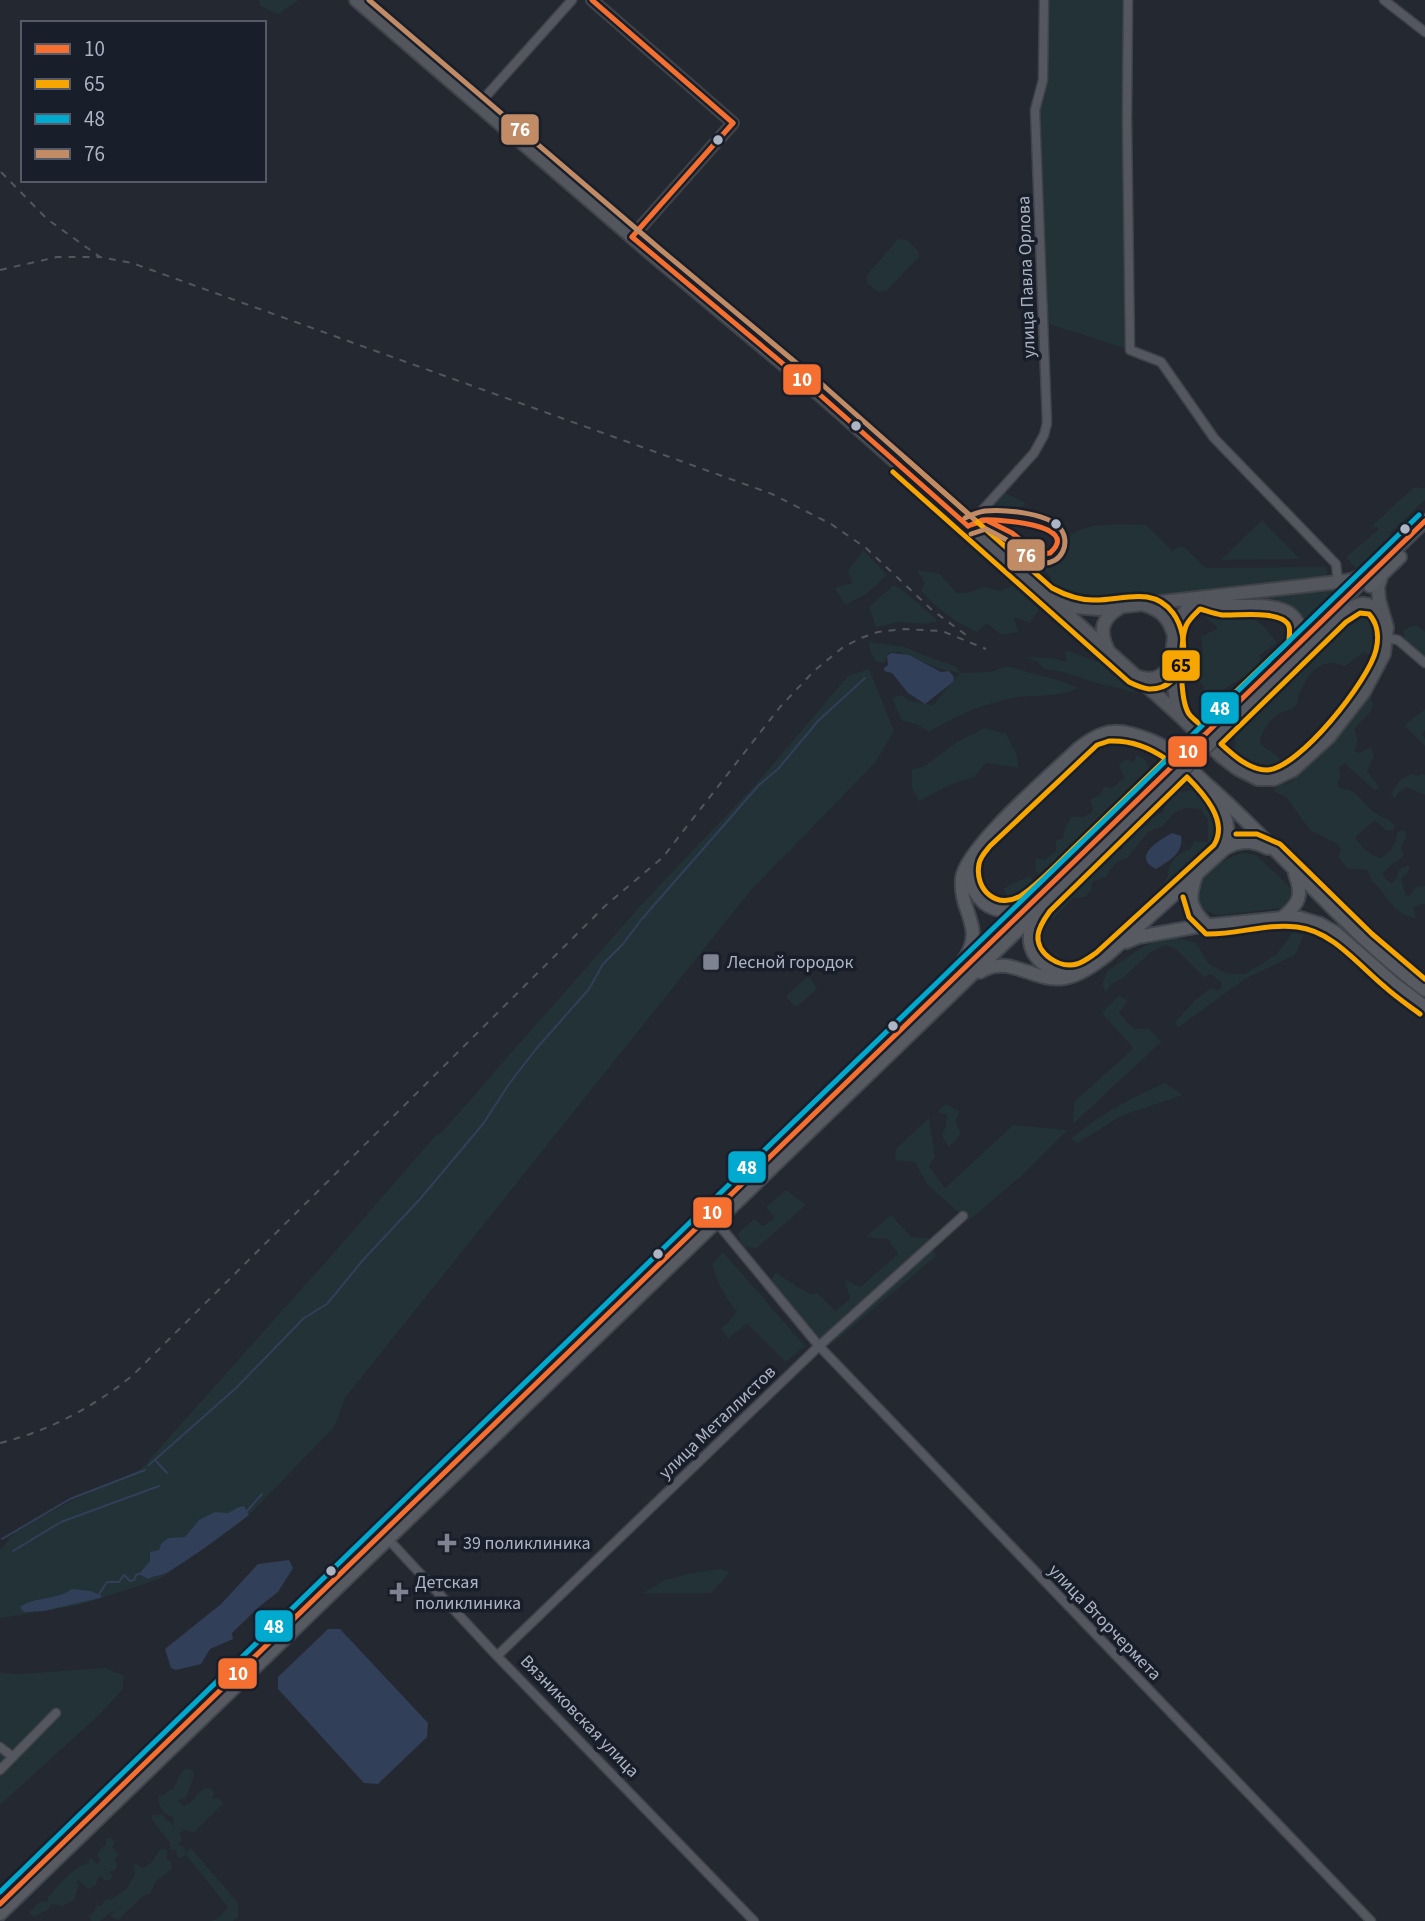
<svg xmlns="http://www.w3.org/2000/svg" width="1425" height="1921" font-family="'Source Sans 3',sans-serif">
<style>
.green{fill:#223236}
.water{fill:#323f58}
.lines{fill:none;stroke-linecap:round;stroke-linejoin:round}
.stream{stroke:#323f58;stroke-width:2}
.minor-casing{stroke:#404349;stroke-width:11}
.tertiary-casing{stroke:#404349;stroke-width:14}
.secondary-casing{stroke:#404349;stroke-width:16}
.primary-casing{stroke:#41454d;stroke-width:16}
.minor{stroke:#54575f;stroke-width:8}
.tertiary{stroke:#54575f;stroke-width:10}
.secondary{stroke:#53565d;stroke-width:12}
.primary{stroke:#575a61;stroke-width:12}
.rail{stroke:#53565c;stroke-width:2;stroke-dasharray:7 7;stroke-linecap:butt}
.primary-bridge-casing{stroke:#41454d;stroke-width:16;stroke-linecap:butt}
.primary-bridge{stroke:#575a61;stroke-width:12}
.bus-1-casing{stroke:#181e2a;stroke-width:10}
.bus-2-casing{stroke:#181e2a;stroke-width:10}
.bus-3-casing{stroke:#181e2a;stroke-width:10}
.bus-4-casing{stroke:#181e2a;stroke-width:10}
.bus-1{stroke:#f46f30;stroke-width:5}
.bus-2{stroke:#f7a600;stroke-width:5}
.bus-3{stroke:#00a9ce;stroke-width:5}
.bus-4{stroke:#c18c65;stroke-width:5}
.bus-dot{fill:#adb4c3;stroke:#181e2a;stroke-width:2.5}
.poi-dot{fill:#7d8390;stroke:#181e2a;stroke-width:2.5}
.labels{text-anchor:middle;stroke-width:7;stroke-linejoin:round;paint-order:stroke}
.street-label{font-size:18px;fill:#adb4c3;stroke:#181e2a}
.poi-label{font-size:18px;fill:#adb4c3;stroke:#181e2a;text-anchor:start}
.line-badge{stroke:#181e2a;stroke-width:2.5}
.badge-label{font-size:19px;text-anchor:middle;font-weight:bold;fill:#fff}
.pale-badge-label{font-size:19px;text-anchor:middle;font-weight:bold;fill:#111}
</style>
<rect width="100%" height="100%" fill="#242830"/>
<g class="green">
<polygon points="259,0 299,0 278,14 260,6"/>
<polygon points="1044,0 1125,0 1124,340 1130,350 1043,322 1035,110 1043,80"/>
<polygon points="898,239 907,240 919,252 919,257 887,290 878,292 867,283 867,275"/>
<polygon points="1414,487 1425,488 1425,500 1391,532 1390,537 1397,540 1364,572 1359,572 1346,557 1379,529 1372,526"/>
<polygon points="1004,492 1025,503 1024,506 997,517 987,516 985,514"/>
<polygon points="1262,520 1300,559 1221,560"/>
<path d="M1146,525L1172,551L1179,547H1184L1206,568L1325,567L1328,572L1325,578L1179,595L1091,602L1069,599L1052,589L1051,577L1043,569C1047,560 1053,561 1059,555C1064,551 1065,541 1070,536C1086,521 1125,525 1146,525Z"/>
<polygon points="863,550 887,575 866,594 845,605 835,588 852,583 848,571"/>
<path d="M917,570L940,574L957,593H967L984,587L1001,591L1021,581L1038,595V611L1030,623L1014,617L1018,632L1001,635L987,623L977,632C955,622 937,609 921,591L925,583Z"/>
<polygon points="894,585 905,592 938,621 924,624 900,622 876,627 869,607"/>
<path d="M1340,588L1341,591L1340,594L1303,630C1301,623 1300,615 1294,609C1277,594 1246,599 1226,600Z"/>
<path d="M1365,610C1369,614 1374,619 1376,624C1381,634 1379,649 1369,655L1364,652L1345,666C1340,665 1334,662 1329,663C1316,665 1309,674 1304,684C1301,692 1297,695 1297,704C1291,710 1289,710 1282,712C1272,716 1259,734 1260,744C1268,751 1283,755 1282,768C1278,771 1273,776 1267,775C1258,773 1234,760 1226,754C1232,746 1240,749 1233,736L1241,726L1254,714L1265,697L1281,690L1284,683L1293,675L1302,659L1344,625L1352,611Z"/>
<polygon points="1218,612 1247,612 1266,629 1277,643 1260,655 1261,667 1227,687 1211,702 1201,700 1204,686 1198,680 1193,668 1203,651 1201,637 1218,628 1203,615"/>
<polygon points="1411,626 1418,626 1425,632 1425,665 1404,640 1404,630"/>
<path d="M869,642L905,647L928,657L955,666L961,673L991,672L1007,666L1064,682L1078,688C1059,698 1035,694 1014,698C983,703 955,716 929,732L916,724L902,721L892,698L902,695L910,701L933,705L960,673L940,669L898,652L888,653L884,663L876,662L870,650Z"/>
<polygon points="1066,650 1101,663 1109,659 1138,684 1134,692 1090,681 1064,672 1044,669 1038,662 1026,657 1050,658 1066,662"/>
<polygon points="869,669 894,731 875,763 751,890 345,1398 334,1427 252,1512 162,1578 80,1605 0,1618 0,1550 15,1532 69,1502 141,1469 338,1248 435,1136 441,1133 641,905 756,784 848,676"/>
<path d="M1370,697L1373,704L1371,711L1354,728L1358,741L1354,751L1358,753L1370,748L1372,749L1374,756L1367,771L1379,787L1376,790C1368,786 1365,781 1358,775C1353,770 1349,769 1345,763L1339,767L1340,777L1337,786C1343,791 1346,788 1353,792C1362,797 1366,807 1375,813C1382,818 1388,817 1394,825V829L1387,831L1375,820L1355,837C1359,845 1373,858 1382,858C1391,850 1396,845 1397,833L1401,830L1405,831L1406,837L1401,847L1404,855C1397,863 1388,864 1383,874L1386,880L1392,883L1397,878L1399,870L1408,865L1410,869L1401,879L1406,895L1409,896L1416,887L1425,886V904H1421L1413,908L1416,917L1415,918C1398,915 1389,902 1380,889C1380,889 1372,881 1372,881C1370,877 1369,873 1367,870C1347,866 1354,876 1338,857L1341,849L1338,844L1310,830L1286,797L1273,791L1279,785L1288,783L1317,757L1348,725Z"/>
<polygon points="1425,709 1425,730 1422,734 1425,739 1425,746 1405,726 1407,723"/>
<polygon points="985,728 1006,734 1016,753 1019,768 986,763 974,777 952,784 919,801 912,787 912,769 923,767 957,742"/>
<polygon points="1137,755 1145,760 1151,770 1134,782 1126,795 1088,831 1057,865 1048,872 1039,875 1035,869 1036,858 1044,860 1056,851 1056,841 1063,838 1065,828 1071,817 1084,817 1093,811 1090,800 1101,794 1104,786 1112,788 1124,778 1119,766 1125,759 1133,763"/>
<path d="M1411,774L1418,776L1421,774L1425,775V795L1406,787L1397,794L1395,799L1391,794C1396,785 1401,778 1411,774Z"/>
<path d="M1193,790C1208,799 1229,816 1218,836C1215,842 1214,839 1210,845C1206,849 1205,855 1204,861L1194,864L1188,873L1160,888L1168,876C1167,864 1178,852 1190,850L1194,841L1208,842V819L1200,809L1186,808L1174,813L1163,826L1148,832L1127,858C1116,860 1112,867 1106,877L1092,882L1091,890L1085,897L1073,898L1054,918L1044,917L1047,911L1071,892L1075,884L1084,881L1098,864L1104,863L1111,855L1122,849L1123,843L1134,831L1148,825L1153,817L1164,812L1163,809L1177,792Z"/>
<path d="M1242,853L1253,854L1257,856L1288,885C1296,896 1287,899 1282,908L1220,915C1208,914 1201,909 1197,898C1199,873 1221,860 1242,853Z"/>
<polygon points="1029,876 1037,883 1018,899 1009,899 1003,889"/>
<polygon points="1293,932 1304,935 1295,955 1245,979 1180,1026 1177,1027 1175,1022 1195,1000 1211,988 1219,991 1222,983 1211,974 1204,977 1176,949 1166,945 1151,952 1122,979 1111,984 1106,992 1102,985 1107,971 1144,946 1160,939 1175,937 1196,943 1209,964 1228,974 1245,974 1277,954"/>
<polygon points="807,977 810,978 817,989 799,1005 794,1006 787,998 787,995"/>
<polygon points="1119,996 1128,1001 1119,1013 1134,1029 1149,1029 1161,1042 1073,1124 1074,1102 1133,1049 1130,1044 1103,1015 1103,1011"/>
<path d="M1165,1083L1183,1095L1121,1116L1078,1143L1071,1139C1102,1113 1129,1099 1165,1083Z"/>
<polygon points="946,1104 960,1112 955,1121 961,1134 949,1147 942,1136 946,1125 947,1115 937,1112"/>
<polygon points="929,1118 935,1157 929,1166 945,1188 1013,1125 1067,1130 1019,1178 968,1221 927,1184 915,1162 895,1160 896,1149"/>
<polygon points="786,1190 806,1205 757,1248 744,1247 737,1234 754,1219 763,1226 775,1218 766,1207"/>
<polygon points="891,1215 911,1237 930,1238 936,1256 827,1348 770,1280 776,1273 809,1294 817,1293 835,1311 850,1299 845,1280 860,1287 898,1254 888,1239 866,1237"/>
<path d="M723,1252L805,1346L786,1362L747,1323L728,1339L721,1328L727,1324L737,1311C724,1297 718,1283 712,1264Z"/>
<polygon points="720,1569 730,1572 711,1593 643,1593 665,1580 693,1573"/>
<polygon points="105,1668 123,1675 123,1689 99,1715 0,1805 0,1673 19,1674"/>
<polygon points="185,1769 193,1770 194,1776 186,1798 177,1801 184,1806 195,1799 196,1795 205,1788 212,1789 214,1794 212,1799 218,1798 224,1803 194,1832 185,1830 180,1833 182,1840 178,1844 183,1846 186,1852 191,1848 238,1903 238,1916 233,1921 211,1921 217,1919 228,1907 186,1855 180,1858 177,1856 176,1850 170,1849 170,1843 152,1820 152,1815 162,1815 174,1826 173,1817 165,1814 158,1802 159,1794 165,1795 166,1792 173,1789 180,1775"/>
<path d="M110,1838L115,1842L112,1847L119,1854L114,1860L118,1866L114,1871H109L112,1875L111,1880H104L102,1876H99L95,1886L88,1889L78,1880L76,1882L79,1884L74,1900L63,1906L51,1904L49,1909L33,1917L29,1912L41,1901L48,1902V1897C57,1887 76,1864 89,1863V1859L92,1858L96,1864L101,1860L97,1856L101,1848L106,1845V1839Z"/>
<polygon points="165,1848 168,1853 166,1858 171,1862 172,1869 156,1881 150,1893 142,1897 118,1920 110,1916 114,1912 113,1911 100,1921 92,1921 88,1916 94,1912 97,1905 101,1906 106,1899 110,1900 127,1888 135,1874 134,1867 135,1863 142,1868 151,1863 160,1850"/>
</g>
<g class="water">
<polygon points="891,653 909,655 941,672 949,671 954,677 953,682 925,704 908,693 892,673 884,671 884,668 888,665 887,656"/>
<path d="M1172,833L1181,836C1184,853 1169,861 1156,869C1131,856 1160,840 1172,833Z"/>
<path d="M244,1506L249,1515C223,1535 196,1555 168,1572C161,1576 155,1575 148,1579L139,1574L150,1561V1552L159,1550L161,1544L168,1538L185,1537L199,1520L215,1512L228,1513L239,1507Z"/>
<polygon points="289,1560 293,1568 278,1592 260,1606 232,1633 233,1639 210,1649 201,1664 176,1670 171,1668 165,1649 221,1604 258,1564"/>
<path d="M72,1589L91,1591L102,1596L100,1598L44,1611L24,1612L20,1607C35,1596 56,1601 72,1589Z"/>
<polygon points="328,1629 340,1629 428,1723 427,1737 378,1784 364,1783 278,1689 278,1677"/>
</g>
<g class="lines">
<g class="stream">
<polyline points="156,1461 167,1473"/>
<polyline points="149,1465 236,1388 304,1318 327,1304 363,1260 420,1199 483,1124 509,1084 536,1049 589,989 603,964 623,944 641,920 759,785 778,769 818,721 865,678"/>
<polyline points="247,1511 262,1494"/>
<polyline points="2,1539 70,1499 145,1470"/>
<polyline points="13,1551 61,1522 159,1486"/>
<polyline points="99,1594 107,1582 119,1582 124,1575 130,1581 134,1580 136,1575 139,1574"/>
</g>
<defs>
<g id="minor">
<polyline points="1128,0 1127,120 1130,350 1161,362 1214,438 1336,564 1338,582"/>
<polyline points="1384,0 1425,32"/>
<polyline points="479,104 572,0"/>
<polyline points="968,526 1034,453 1044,435 1047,423 1035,110 1043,80 1044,0"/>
<polyline points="1387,638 1398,640 1425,663"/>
<polyline points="714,1219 819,1346 1371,1921"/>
<polyline points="388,1539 497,1656 754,1921"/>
<polyline points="497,1656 819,1346 963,1216"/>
<polyline points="0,1747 13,1757"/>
<polyline points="0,1770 56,1713"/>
</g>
<polyline id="tertiary" points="592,0 733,123 632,237"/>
<g id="secondary">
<polyline points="356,0 655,257 819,394 1043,592 1181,717 1222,757 1238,769 1258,779 1274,779 1293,770 1329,737 1364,692 1384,654 1387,627 1379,600 1378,587 1382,574"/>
<polyline points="1055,599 1075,607 1099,609 1338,582 1352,580 1371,571"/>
<path d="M1205,601C1212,604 1219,606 1227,606C1254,607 1310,598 1297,645"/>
<path d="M1145,605C1162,610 1169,619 1174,635"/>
<path d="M1340,615C1357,604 1366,597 1382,615"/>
<path d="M1107,648C1099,631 1102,618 1119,608"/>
<path d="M1138,677C1155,682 1164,676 1174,662"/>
<path d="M1180,715C1173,693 1169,648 1177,625C1181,614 1189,607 1198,599"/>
</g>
<g id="primary">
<polyline points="1370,586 1400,557"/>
<polyline points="1213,725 1425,521"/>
<polyline points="1220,733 1345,610"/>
<path d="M1214,795C1225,815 1232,826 1224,849"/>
<path d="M970,864C966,885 981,909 1003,910C1011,911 1018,907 1025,903"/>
<path d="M1197,873C1188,898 1188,907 1208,926"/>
<path d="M1036,916C1019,946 1039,972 1071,972"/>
<path d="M1282,918C1300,903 1303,895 1295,874"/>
<polyline points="1126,942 1138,937 1194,927 1282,918 1300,918 1320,924 1336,933 1392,982 1425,1007"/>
<path d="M963,961C987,927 959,913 962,879C964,849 1053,773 1078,749C1105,727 1120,728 1152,741C1175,750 1192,772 1211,788C1284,853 1346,931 1425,990"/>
<path d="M980,972C1008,953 1035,983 1064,978C1079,976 1095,964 1107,955L1224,849C1240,840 1251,840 1268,848"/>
<polyline points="178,1730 1159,777"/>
<polyline points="0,1914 1167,786"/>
</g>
</defs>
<use href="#minor" class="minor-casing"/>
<use href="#tertiary" class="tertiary-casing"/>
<use href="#secondary" class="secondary-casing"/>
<use href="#primary" class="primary-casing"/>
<use href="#minor" class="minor"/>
<use href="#tertiary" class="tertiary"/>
<use href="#secondary" class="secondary"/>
<use href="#primary" class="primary"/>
<g class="rail">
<polyline points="1,172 47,219 100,257 132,263 772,494 831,524 866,548 932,610 966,635"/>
<polyline points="0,270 57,257 100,257"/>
<path d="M0,1443C49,1431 94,1407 133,1375L605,906L663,857L780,707L814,671L842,648L861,638L878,632L904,629L942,631L986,649"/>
</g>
<defs>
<g id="primary-bridge">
<polyline points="1159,777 1213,725"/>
<polyline points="1167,786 1220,733"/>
</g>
</defs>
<use href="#primary-bridge" class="primary-bridge-casing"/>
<use href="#primary-bridge" class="primary-bridge"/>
<defs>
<g id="bus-1">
<polyline points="592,0 733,123"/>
<polyline points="632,237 819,394 968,526"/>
<polyline points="632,237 733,123"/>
<path d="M982,520C996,519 1083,524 1050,553L1042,554L1035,551L1012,533L986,520L968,526Z"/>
<polyline points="0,1904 1425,521"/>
</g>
<g id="bus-2">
<path d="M893,472L1129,682C1135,685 1142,688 1149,689C1188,690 1191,637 1173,613C1152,585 1121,601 1093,600C1078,600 1065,595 1052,588L905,458"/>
<path d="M1200,609C1207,611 1214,614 1222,615C1237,616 1278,610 1288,624C1291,629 1289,635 1289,641L1201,725C1197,722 1192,718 1189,714C1179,699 1180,642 1186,626C1189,619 1195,614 1200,609Z"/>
<path d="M1360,613L1369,614C1378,624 1379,638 1376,650C1369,680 1299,769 1267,770C1249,770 1233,755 1221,744L1346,622Z"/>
<path d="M1109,741C1130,740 1149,747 1166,759C1136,788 1107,816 1077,845C1059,862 1042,881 1022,895C998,911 974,890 979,864C980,857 985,852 990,846L1097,745Z"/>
<path d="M1187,777C1203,793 1229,821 1214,845L1096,953C1090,957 1084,962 1077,964C1060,969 1036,954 1038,935C1039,926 1045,918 1050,911Z"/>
<polyline points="1236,834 1257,834 1280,844 1372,934 1425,979"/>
<path d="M1183,897L1189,917L1206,934C1236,935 1266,923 1297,927C1333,931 1359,966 1385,987C1396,997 1408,1005 1420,1014"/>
</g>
<polyline id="bus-3" points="0,1892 1419,515"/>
<g id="bus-4">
<polyline points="369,0 661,250 825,387 974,519"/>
<path d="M965,518C971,515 978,512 985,511C1003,509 1045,513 1058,526C1073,540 1062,566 1041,563C1028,560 1020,549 1010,542C1002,537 994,533 986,529L971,534"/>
</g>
</defs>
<use href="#bus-1" class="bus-1-casing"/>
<use href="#bus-2" class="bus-2-casing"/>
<use href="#bus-3" class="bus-3-casing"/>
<use href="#bus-4" class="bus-4-casing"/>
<use href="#bus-1" class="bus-1"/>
<use href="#bus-2" class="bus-2"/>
<use href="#bus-3" class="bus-3"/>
<use href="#bus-4" class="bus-4"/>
</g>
<g class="bus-dot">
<circle cx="718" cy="140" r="6"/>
<circle cx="856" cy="426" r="6"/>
<circle cx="1056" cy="524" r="6"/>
<circle cx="1405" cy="529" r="6"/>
<circle cx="893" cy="1026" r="6"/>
<circle cx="658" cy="1254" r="6"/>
<circle cx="331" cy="1571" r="6"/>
</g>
<g class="poi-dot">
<rect x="702" y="953" width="18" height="18" rx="3.5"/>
<path d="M443.5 1532.5h7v7h7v7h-7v7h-7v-7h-7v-7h7z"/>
<path d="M395.5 1581.5h7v7h7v7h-7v7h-7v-7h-7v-7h7z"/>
</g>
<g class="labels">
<g class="street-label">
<text transform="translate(1026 277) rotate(-92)" y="6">улица Павла Орлова</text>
<text transform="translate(717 1422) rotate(-44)" y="6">улица Металлистов</text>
<text transform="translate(1105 1622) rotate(46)" y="6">улица Вторчермета</text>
<text transform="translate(580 1716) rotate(46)" y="6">Вязниковская улица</text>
</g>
<g class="poi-label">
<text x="727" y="968">Лесной городок</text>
<text x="463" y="1549">39 поликлиника</text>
<text x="415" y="1588">Детская<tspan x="415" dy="21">поликлиника</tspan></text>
</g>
</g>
<g class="line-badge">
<rect x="500" y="113" width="40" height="33" rx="7" fill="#c18c65"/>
<rect x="782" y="363" width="40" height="33" rx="7" fill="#f46f30"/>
<rect x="1006" y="538" width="40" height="34" rx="7" fill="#c18c65"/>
<rect x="1161" y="649" width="40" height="33" rx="7" fill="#f7a600"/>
<rect x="1200" y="691" width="40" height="34" rx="7" fill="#00a9ce"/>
<rect x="1167" y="735" width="41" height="33" rx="7" fill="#f46f30"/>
<rect x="727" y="1150" width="40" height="34" rx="7" fill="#00a9ce"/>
<rect x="692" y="1196" width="41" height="33" rx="7" fill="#f46f30"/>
<rect x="254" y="1609" width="40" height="34" rx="7" fill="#00a9ce"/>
<rect x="217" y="1657" width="41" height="33" rx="7" fill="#f46f30"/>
</g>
<g class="badge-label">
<text x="520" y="136">76</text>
<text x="802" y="386">10</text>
<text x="1026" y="562">76</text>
<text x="1220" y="715">48</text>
<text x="1188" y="758">10</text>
<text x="747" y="1174">48</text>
<text x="712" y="1219">10</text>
<text x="274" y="1633">48</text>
<text x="238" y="1680">10</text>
</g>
<g class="pale-badge-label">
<text x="1181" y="672">65</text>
</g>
<rect x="21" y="21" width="245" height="161" fill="#181e2a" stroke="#545a67" stroke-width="2"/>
<rect x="35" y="44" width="35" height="10" fill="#f46f30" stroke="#545a67" stroke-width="2"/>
<text x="84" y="56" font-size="21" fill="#adb4c3">10</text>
<rect x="35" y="79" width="35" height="10" fill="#f7a600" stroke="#545a67" stroke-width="2"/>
<text x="84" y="91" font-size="21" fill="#adb4c3">65</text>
<rect x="35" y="114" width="35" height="10" fill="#00a9ce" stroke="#545a67" stroke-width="2"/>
<text x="84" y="126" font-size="21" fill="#adb4c3">48</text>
<rect x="35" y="149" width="35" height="10" fill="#c18c65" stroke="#545a67" stroke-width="2"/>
<text x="84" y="161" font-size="21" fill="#adb4c3">76</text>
</svg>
